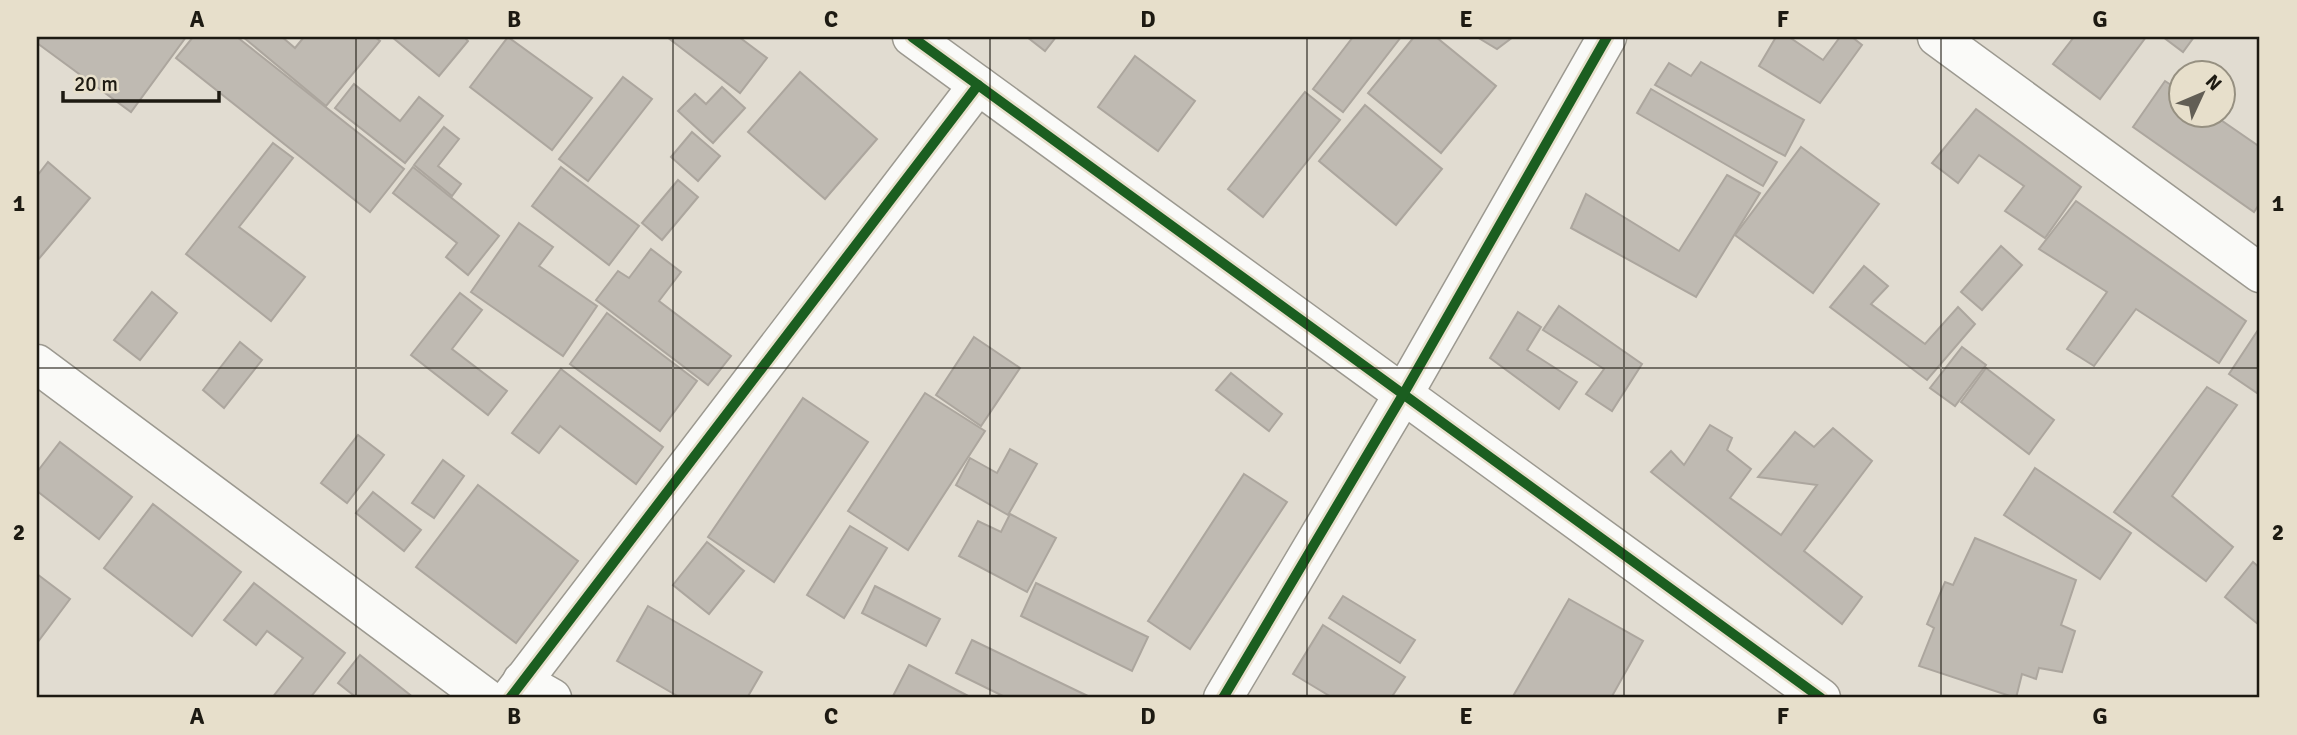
<svg xmlns="http://www.w3.org/2000/svg" width="2297" height="735" font-family="Signika,sans-serif">
<style>
.building{fill:#bfbab2;stroke:#aca69e;stroke-width:2}
.lines{fill:none;stroke-linecap:round;stroke-linejoin:round}
.minor-casing{stroke:#9c9990;stroke-width:41}
.minor{stroke:#fafaf8;stroke-width:38}
.cycleway-casing{stroke:#e7dfcb;stroke-width:15}
.cycleway{stroke:#1b5e20;stroke-width:10}
.grid{fill:none;stroke:#1d1a12;stroke-width:2;stroke-opacity:0.55}
.neatline{fill:none;stroke:#1d1a12;stroke-width:2.5}
.grid-label{font-size:23px;text-anchor:middle;font-weight:bold;fill:#1d1a12}
</style>
<rect width="100%" height="100%" fill="#e1dcd1"/>
<g class="building">
<polygon points="40,37 186,37 131,112 37,43"/>
<polygon points="193,37 237,37 404,169 370,212 176,58"/>
<polygon points="243,37 282,37 295,48 304,37 375,37 380,41 326,106"/>
<polygon points="392,37 464,37 468,41 439,76"/>
<polygon points="508,37 592,98 552,150 470,87"/>
<polygon points="667,37 739,37 767,58 740,93"/>
<polygon points="1027,37 1056,37 1045,51"/>
<polygon points="1353,37 1401,37 1343,112 1313,89"/>
<polygon points="1414,37 1436,37 1496,86 1441,153 1368,93"/>
<polygon points="1477,37 1513,37 1497,49"/>
<polygon points="1776,37 1789,37 1823,60 1840,37 1852,37 1862,45 1820,103 1759,66"/>
<polygon points="2074,37 2146,37 2100,99 2053,64"/>
<polygon points="2163,37 2194,37 2183,52"/>
<polygon points="1135,56 1195,101 1158,151 1098,107"/>
<polygon points="1701,62 1804,120 1785,156 1655,85 1669,63 1691,76"/>
<polygon points="800,72 877,139 825,199 748,132"/>
<polygon points="623,77 652,99 588,181 559,159"/>
<polygon points="2165,81 2182,92 2182,116 2215,116 2260,147 2260,203 2254,212 2133,127"/>
<polygon points="354,84 400,121 419,97 443,116 405,163 335,108"/>
<polygon points="722,87 745,108 713,143 678,111 695,94 706,104"/>
<polygon points="1651,89 1777,162 1763,186 1637,113"/>
<polygon points="1305,92 1340,120 1263,217 1228,189"/>
<polygon points="1365,105 1442,169 1396,225 1319,161"/>
<polygon points="1976,109 2081,187 2045,238 2005,211 2024,186 1979,155 1958,183 1932,163"/>
<polygon points="444,127 459,139 438,166 461,184 452,196 414,165"/>
<polygon points="692,132 720,156 698,181 671,157"/>
<polygon points="273,143 293,158 239,227 305,277 271,321 186,254"/>
<polygon points="1801,147 1879,204 1813,293 1735,235"/>
<polygon points="48,162 90,198 37,261 37,176"/>
<polygon points="413,167 499,236 468,275 446,257 457,243 393,193"/>
<polygon points="561,167 639,226 609,265 532,206"/>
<polygon points="1727,175 1760,193 1696,297 1571,228 1586,194 1679,251"/>
<polygon points="678,180 698,197 662,240 642,223"/>
<polygon points="2076,201 2246,321 2219,363 2136,309 2094,366 2067,349 2107,292 2039,249"/>
<polygon points="519,223 553,247 539,266 597,306 563,356 471,292"/>
<polygon points="2001,246 2022,265 1982,310 1961,292"/>
<polygon points="651,249 681,272 659,301 731,356 708,385 596,300 618,271 629,278"/>
<polygon points="1864,266 1888,286 1871,304 1925,344 1958,307 1975,324 1927,380 1830,307"/>
<polygon points="152,292 177,313 140,360 114,340"/>
<polygon points="460,293 482,310 452,349 507,391 488,415 411,355"/>
<polygon points="1559,306 1642,364 1612,411 1586,394 1604,369 1543,330"/>
<polygon points="1518,312 1541,327 1527,350 1577,382 1559,409 1490,358"/>
<polygon points="607,313 697,381 660,431 570,364"/>
<polygon points="2260,327 2260,395 2229,374"/>
<polygon points="974,337 1020,368 981,426 936,395"/>
<polygon points="240,342 262,360 224,408 203,390"/>
<polygon points="1962,347 1986,365 1955,406 1930,388"/>
<polygon points="1986,368 2054,420 2029,454 1961,402"/>
<polygon points="561,369 663,447 636,484 560,426 539,453 512,433"/>
<polygon points="1231,373 1282,414 1269,431 1216,390"/>
<polygon points="2207,387 2237,405 2172,496 2233,547 2206,581 2114,512"/>
<polygon points="925,393 985,431 908,550 848,511"/>
<polygon points="803,398 868,442 774,582 708,537"/>
<polygon points="1710,425 1732,438 1727,450 1751,469 1730,498 1781,535 1817,485 1758,477 1795,432 1814,447 1833,428 1872,461 1804,551 1862,597 1842,624 1651,472 1671,451 1684,465"/>
<polygon points="358,435 384,455 347,503 321,483"/>
<polygon points="60,442 132,497 99,539 37,491 37,472"/>
<polygon points="1010,449 1037,464 1008,515 956,485 970,458 997,473"/>
<polygon points="443,460 464,476 434,518 412,503"/>
<polygon points="2035,468 2131,533 2100,579 2004,515"/>
<polygon points="1244,474 1287,502 1190,649 1148,621"/>
<polygon points="478,485 578,561 516,643 416,567"/>
<polygon points="373,492 421,530 404,551 356,513"/>
<polygon points="153,504 241,572 192,636 104,568"/>
<polygon points="1010,514 1056,538 1027,592 959,556 978,521 1001,532"/>
<polygon points="850,526 887,548 844,618 807,595"/>
<polygon points="1975,538 2076,580 2061,625 2075,631 2062,672 2039,668 2036,679 2022,674 2016,698 1919,666 1934,628 1927,624 1945,582 1953,585"/>
<polygon points="707,542 744,571 709,614 673,585"/>
<polygon points="2253,562 2260,568 2259,625 2225,597"/>
<polygon points="37,574 70,599 37,643"/>
<polygon points="254,583 345,653 310,698 272,698 303,658 267,631 256,645 224,620"/>
<polygon points="1036,583 1148,637 1132,671 1021,616"/>
<polygon points="875,586 940,619 926,646 862,613"/>
<polygon points="1343,596 1415,640 1400,663 1329,618"/>
<polygon points="1569,599 1643,641 1611,698 1512,698"/>
<polygon points="648,606 762,672 747,698 681,698 617,661"/>
<polygon points="1323,625 1405,677 1391,698 1333,698 1293,674"/>
<polygon points="972,640 1092,698 1007,698 956,673"/>
<polygon points="360,655 414,698 357,698 338,683"/>
<polygon points="909,665 972,698 892,698"/>
</g>
<g class="lines">
<defs>
<g id="minor">
<polyline points="912,37 1821,698"/>
<polyline points="1937,37 2260,273"/>
<polyline points="37,364 486,698"/>
<polyline points="522,681 552,698"/>
<polyline points="510,698 978,85"/>
<polyline points="1223,698 1404,393 1607,37"/>
</g>
</defs>
<use href="#minor" class="minor-casing"/>
<use href="#minor" class="minor"/>
<defs>
<g id="cycleway">
<polyline points="912,37 1821,698"/>
<polyline points="510,698 978,85"/>
<polyline points="1223,698 1404,393 1607,37"/>
</g>
</defs>
<use href="#cycleway" class="cycleway-casing"/>
<use href="#cycleway" class="cycleway"/>
</g>
<path class="grid" d="M356,37V698M673,37V698M990,37V698M1307,37V698M1624,37V698M1941,37V698M37,368H2260"/>
<rect width="2297" height="735" fill="none" stroke="#e7dfcb" stroke-width="77"/>
<g transform="translate(2202 94) rotate(46)"><circle r="33" fill="#e7dfcb" stroke="#969081" stroke-width="2"/>
<path d="M0-5L12 26L0 18L-12 26Z" fill="#625e55"/>
<text y="-10" font-size="19" font-weight="bold" text-anchor="middle" fill="#1d1a12">N</text>
</g>
<path d="M63 91v10h156v-10" fill="none" stroke="#1d1a12" stroke-width="3.5"/>
<text x="74" y="91" font-size="21" fill="#1d1a12" stroke="#e7dfcb" stroke-width="5" paint-order="stroke">20 m</text>
<rect x="38" y="38" width="2220" height="658" class="neatline"/>
<g class="grid-label">
<text x="197" y="27">A</text>
<text x="514" y="27">B</text>
<text x="831" y="27">C</text>
<text x="1148" y="27">D</text>
<text x="1466" y="27">E</text>
<text x="1783" y="27">F</text>
<text x="2100" y="27">G</text>
<text x="19" y="211">1</text>
<text x="2278" y="211">1</text>
<text x="19" y="540">2</text>
<text x="2278" y="540">2</text>
<text x="197" y="724">A</text>
<text x="514" y="724">B</text>
<text x="831" y="724">C</text>
<text x="1148" y="724">D</text>
<text x="1466" y="724">E</text>
<text x="1783" y="724">F</text>
<text x="2100" y="724">G</text>
</g>
</svg>
